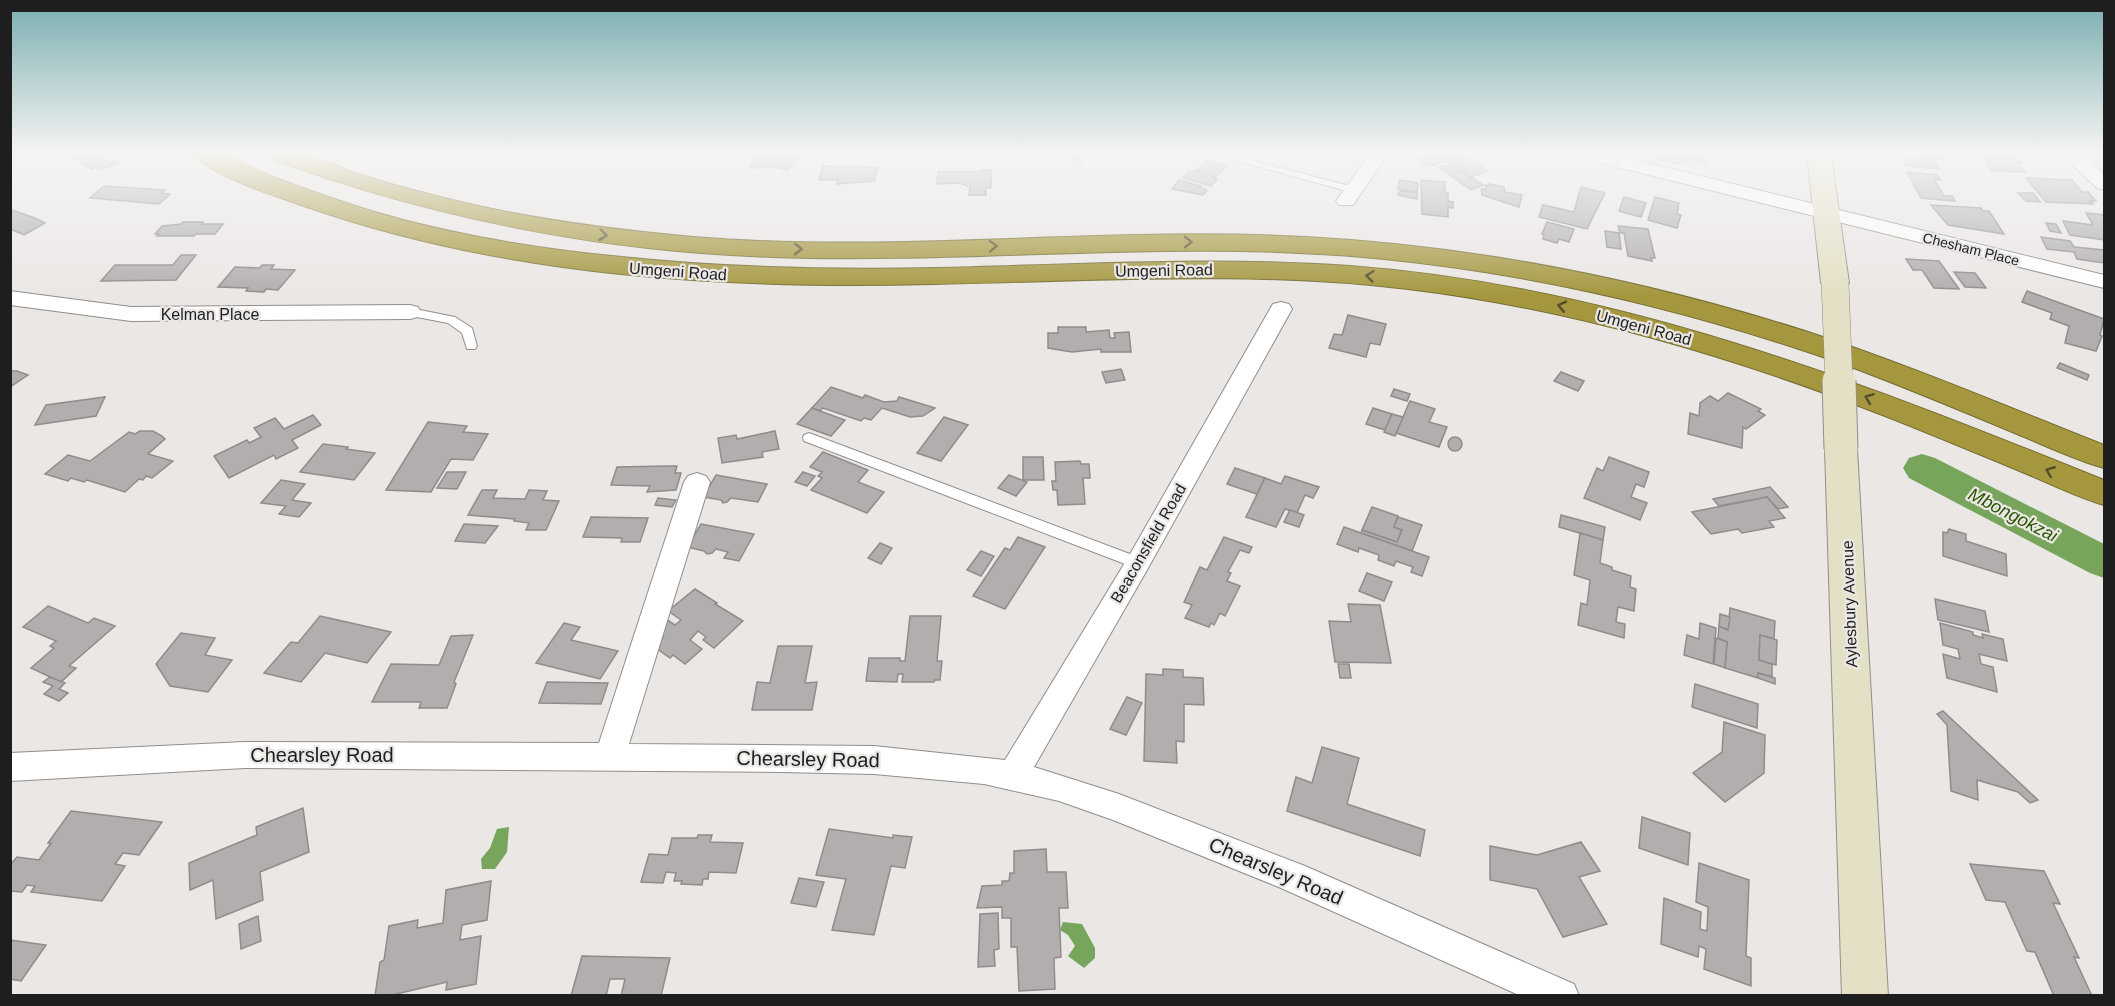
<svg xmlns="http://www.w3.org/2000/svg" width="2115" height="1006" font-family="Arial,sans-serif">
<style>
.water{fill:#76a55b}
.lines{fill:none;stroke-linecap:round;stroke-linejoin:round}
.river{fill:#76a55b;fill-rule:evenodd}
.building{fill:#b1aead;stroke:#8f8c8b;stroke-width:1.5}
.lane-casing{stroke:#908e8c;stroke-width:2}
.street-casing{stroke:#908e8c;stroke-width:2}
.secondary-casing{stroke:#908e8c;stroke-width:2}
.highway-casing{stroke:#756d33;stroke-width:2}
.lane{fill:#fff;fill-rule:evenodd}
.street{fill:#fff;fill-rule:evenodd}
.secondary{fill:#e4e0c5;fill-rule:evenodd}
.highway{fill:#a4973e;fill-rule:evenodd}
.secondary-bridge-far1-casing{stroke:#908e8c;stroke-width:28;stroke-linecap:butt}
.secondary-bridge-casing{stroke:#908e8c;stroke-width:35;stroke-linecap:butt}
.secondary-bridge-far1{stroke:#e4e0c5;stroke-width:27}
.secondary-bridge{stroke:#e4e0c5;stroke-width:33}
.oneway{stroke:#544e2b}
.labels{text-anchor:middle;stroke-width:4.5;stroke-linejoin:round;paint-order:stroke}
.far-street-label{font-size:14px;fill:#1f1e1e;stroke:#eae7e5}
.street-label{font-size:16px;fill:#1f1e1e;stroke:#eae7e5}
.water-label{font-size:18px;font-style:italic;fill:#295501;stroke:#eae7e5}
.near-street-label{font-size:20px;fill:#1f1e1e;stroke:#eae7e5}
</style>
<rect width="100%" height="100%" fill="#eae7e5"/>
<g class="water">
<polygon points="509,827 507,852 495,869 482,869 481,859 490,848 497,829"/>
<polygon points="1063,922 1082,924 1095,948 1095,958 1084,968 1068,956 1075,946 1068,935 1060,930"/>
</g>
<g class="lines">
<polygon class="river" points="1922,454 1935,458 2104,544 2104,578 2090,573 1909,478 1903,468 1909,458"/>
</g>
<g class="building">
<polygon points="69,155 109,155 102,159 105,161 113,158 120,162 101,170 96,167 91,169"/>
<polygon points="753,155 800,155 788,170 774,167 750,168"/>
<polygon points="1057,155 1087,155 1081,162"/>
<polygon points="1424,155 1436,155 1445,161 1429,167 1416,158"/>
<polygon points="1436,155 1466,155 1488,171 1471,177"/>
<polygon points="1655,155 1709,155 1706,164 1688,159 1687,162 1680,160 1679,164 1654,158"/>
<polygon points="1941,155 1944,159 1932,158 1939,169 1906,166 1902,158 1922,160 1920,157 1907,155"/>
<polygon points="1982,155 2014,155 2022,163 2017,163 2025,172 1992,171 1985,163 1989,163"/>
<polygon points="1208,160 1227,166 1215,177 1195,171"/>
<polygon points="1446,165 1472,178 1483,185 1471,190 1439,167"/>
<polygon points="823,166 878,167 874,181 837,184 838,180 819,180"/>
<polygon points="980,170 991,170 991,188 986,188 986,195 969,195 970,187 960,183 937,184 938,172 979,172"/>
<polygon points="1189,171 1201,172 1217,179 1211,186 1183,178"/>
<polygon points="1907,172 1937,175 1940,180 1934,179 1944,196 1952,196 1955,201 1921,198"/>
<polygon points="2026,178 2072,180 2082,192 2088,192 2096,201 2090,201 2093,204 2046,202"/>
<polygon points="1179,180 1201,186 1199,187 1207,190 1203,195 1172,189"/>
<polygon points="1399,180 1418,183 1417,192 1398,189"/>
<polygon points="1421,180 1445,182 1445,193 1448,193 1448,201 1453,202 1453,208 1448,207 1448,217 1422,214"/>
<polygon points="1489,184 1504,187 1505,192 1522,195 1519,207 1482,195 1481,189 1486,189 1485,185 1490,186"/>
<polygon points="104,186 165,190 161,193 170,194 159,204 90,198"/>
<polygon points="1581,187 1605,193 1587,229 1539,217 1543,205 1574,212"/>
<polygon points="1403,191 1417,193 1417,199 1398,195 1399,192"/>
<polygon points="2018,193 2033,193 2040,202 2026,201"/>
<polygon points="1624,197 1646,203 1641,217 1619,211"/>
<polygon points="1655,197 1679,203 1677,214 1681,215 1677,228 1648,220"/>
<polygon points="1931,205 1981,208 1983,211 1989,211 2004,234 1948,225"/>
<polygon points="12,210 35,218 45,223 24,235 10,229"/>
<polygon points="2086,213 2104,215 2104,240 2070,235 2063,221 2093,225"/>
<polygon points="183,222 203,222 202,224 223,224 215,234 196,234 194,236 157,236 159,234 155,234 162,226 181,224"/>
<polygon points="1547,222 1574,229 1569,242 1559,239 1557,243 1543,239 1544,235 1542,234"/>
<polygon points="2046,223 2056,224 2061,233 2050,231"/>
<polygon points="1618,226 1648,229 1655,258 1651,258 1652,261 1628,256 1624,233 1620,233"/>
<polygon points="1605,231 1619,233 1621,249 1607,247"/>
<polygon points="2041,237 2070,241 2074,247 2104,250 2104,263 2077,259 2074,252 2047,249"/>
<polygon points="181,255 196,255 176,280 101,281 115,265 173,265"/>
<polygon points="1906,259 1939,261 1959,289 1934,288 1922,270 1913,270"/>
<polygon points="262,265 274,265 271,269 295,270 278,290 266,289 264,292 246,291 248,288 218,287 235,267 259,268"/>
<polygon points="1954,272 1975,273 1986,288 1965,287"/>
<polygon points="2027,291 2104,319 2100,335 2102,336 2096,351 2065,343 2069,326 2050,319 2052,313 2022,302"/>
<polygon points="1348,315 1386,324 1380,345 1370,343 1366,357 1329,348 1334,334 1342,335"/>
<polygon points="1058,327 1086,327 1086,332 1109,330 1110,338 1115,338 1114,333 1129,332 1131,352 1101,352 1101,349 1072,352 1048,348 1048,333 1058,333"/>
<polygon points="2060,363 2089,375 2087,380 2057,368"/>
<polygon points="1121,369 1125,380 1106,383 1102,372"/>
<polygon points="10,371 17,371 28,375 10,387"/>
<polygon points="1561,372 1584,381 1578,391 1554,381"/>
<polygon points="831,387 863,398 865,395 884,402 897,401 899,397 935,408 923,416 910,417 882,408 871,420 864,418 861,421 823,408 820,411 812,408"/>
<polygon points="1394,389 1410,394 1407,401 1391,396"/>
<polygon points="1728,393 1761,409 1758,411 1765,415 1746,429 1743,427 1742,448 1688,434 1690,413 1699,416 1700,403 1710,396 1718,401"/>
<polygon points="105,397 96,416 35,425 46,405"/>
<polygon points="1410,401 1435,409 1429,422 1447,427 1439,447 1396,433"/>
<polygon points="812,408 820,411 845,420 831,436 797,424"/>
<polygon points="1373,408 1392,414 1385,430 1366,424"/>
<polygon points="1392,414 1403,417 1395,436 1384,432"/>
<polygon points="313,415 321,425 292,440 298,448 276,459 274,455 229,478 214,456 247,440 249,443 261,437 254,428 275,418 284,429"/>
<polygon points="944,417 968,425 941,461 917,453"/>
<polygon points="428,422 467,426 463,432 488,434 473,460 451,459 431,492 386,490"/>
<polygon points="140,431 153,431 162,436 165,439 148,454 173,461 152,478 146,476 143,480 139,479 125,492 87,480 84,482 71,478 68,481 45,474 68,455 90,461 129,432 135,434"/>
<polygon points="775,431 779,449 762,452 763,457 722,463 718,438 736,435 737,439"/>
<circle cx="1455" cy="444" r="7"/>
<polygon points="323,444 348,447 346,449 375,453 354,480 300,472"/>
<polygon points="823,452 868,470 858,482 884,492 867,513 811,490 822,478 818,476 822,472 810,467"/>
<polygon points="1023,457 1043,457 1044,480 1023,480"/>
<polygon points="1609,457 1649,472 1644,487 1636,484 1631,497 1647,503 1640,520 1584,498 1597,468 1603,471"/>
<polygon points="1080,461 1081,464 1089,464 1090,478 1083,478 1085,504 1058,505 1057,490 1053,490 1052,481 1056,481 1055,462"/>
<polygon points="666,466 677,466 675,473 681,473 676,490 647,492 650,486 611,485 617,467"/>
<polygon points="1235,468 1265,478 1257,494 1227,484"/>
<polygon points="447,472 466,472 457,489 437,488"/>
<polygon points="803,472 815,476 807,486 795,482"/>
<polygon points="716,475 767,484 758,502 731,498 727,502 723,503 721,500 703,497"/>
<polygon points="1009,475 1027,482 1016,496 998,488"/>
<polygon points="1285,476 1319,487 1313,498 1305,495 1297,513 1285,509 1276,527 1246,517 1265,478 1281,484"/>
<polygon points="281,480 305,484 292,500 311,503 299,517 279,514 286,506 261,503"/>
<polygon points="1770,487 1788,507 1778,509 1767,497 1719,506 1713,499"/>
<polygon points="482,490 497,490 493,498 525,499 529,490 547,491 543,500 559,501 546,530 526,530 529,523 514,521 515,519 468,515"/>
<polygon points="1767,497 1785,518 1769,521 1774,527 1742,533 1738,529 1711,534 1692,512"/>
<polygon points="658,498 676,500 672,507 655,505"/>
<polygon points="1372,507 1398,516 1394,527 1402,530 1397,542 1362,530"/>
<polygon points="1290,510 1304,515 1299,527 1284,522"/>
<polygon points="1561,515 1605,527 1603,540 1559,527"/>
<polygon points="591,517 648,518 640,542 621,542 622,538 583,537"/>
<polygon points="1398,517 1422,525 1412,551 1361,533 1362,530 1397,542 1402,530 1394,527"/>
<polygon points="464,524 498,526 485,543 455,541"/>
<polygon points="701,524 754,534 739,561 724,558 728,552 716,549 712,553 707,554 704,551 687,547"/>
<polygon points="1344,527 1429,557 1422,576 1411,572 1413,567 1396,561 1394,566 1378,560 1379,555 1359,548 1358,552 1337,544"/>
<polygon points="1949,529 1966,534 1966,541 2006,554 2007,576 1943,556 1943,532 1947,533"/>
<polygon points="1580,533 1603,540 1600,563 1612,567 1612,570 1631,576 1630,587 1636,589 1634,611 1618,607 1616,622 1625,624 1624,638 1578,625 1581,603 1587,605 1590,580 1574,575"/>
<polygon points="1018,537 1045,547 1005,609 973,596 1005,548 1010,550"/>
<polygon points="1224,537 1252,547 1249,553 1240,550 1228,572 1231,573 1227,581 1240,586 1225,616 1220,613 1214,625 1211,623 1209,627 1185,618 1192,605 1184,602 1200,567 1207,570"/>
<polygon points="880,543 892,548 881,564 868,558"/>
<polygon points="981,551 994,556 981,576 967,570"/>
<polygon points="1367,573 1392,582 1384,601 1359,591"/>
<polygon points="695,589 717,603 715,604 743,621 714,648 703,640 706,637 698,631 690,640 702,649 685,664 673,655 670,658 653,646 663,637 651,629 664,618 675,625 681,620 668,611"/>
<polygon points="1935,599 1985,611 1989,632 1938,620"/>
<polygon points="1348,604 1380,605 1391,663 1335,662 1329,621 1351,622"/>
<polygon points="48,606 88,623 94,618 115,626 69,666 76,668 61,682 31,668 54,648 50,646 56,641 23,627"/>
<polygon points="1730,608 1775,621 1774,639 1760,635 1759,660 1772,664 1772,677 1758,673 1758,678 1725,668 1727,642 1718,638 1719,626 1728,630"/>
<polygon points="1720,614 1730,617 1728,630 1719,626"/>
<polygon points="320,616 391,632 367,663 325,653 301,682 264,673 291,642 298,643"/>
<polygon points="910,616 941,616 937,661 942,661 940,680 935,680 934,682 902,682 903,674 898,674 897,682 866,681 869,658 900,658 900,661 905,661"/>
<polygon points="564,623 580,627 571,640 618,651 600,679 536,663"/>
<polygon points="1700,623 1716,628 1713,664 1684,655 1687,635 1699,639"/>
<polygon points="1940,623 1973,632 1973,635 1983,638 1982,634 2003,639 2007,661 1979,654 1981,664 1993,667 1997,692 1947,678 1943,654 1960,659 1958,649 1943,645"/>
<polygon points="181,633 215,638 205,655 232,660 208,692 170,686 156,664"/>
<polygon points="473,635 454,682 456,684 447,708 419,708 421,702 372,702 391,664 439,665 451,636"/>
<polygon points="1760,635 1777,640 1776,665 1759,660"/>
<polygon points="1716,638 1727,642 1725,668 1714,664"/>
<polygon points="778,646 812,646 805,683 817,682 812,710 752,710 757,682 770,683"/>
<polygon points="1338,664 1349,664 1351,678 1340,678"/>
<polygon points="1163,669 1183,670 1183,677 1203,678 1204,705 1184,704 1184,742 1176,741 1177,763 1144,761 1146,674 1163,675"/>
<polygon points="1758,673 1775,678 1775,684 1758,678"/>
<polygon points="50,677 65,683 59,689 68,693 59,701 44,694 53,686 43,682"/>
<polygon points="547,682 608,683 601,704 539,703"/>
<polygon points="1695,684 1758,704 1757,728 1692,707"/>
<polygon points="1127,697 1142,703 1126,735 1110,729"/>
<polygon points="1943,711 2038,800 2030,803 2018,792 1977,780 1978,800 1951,791 1947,725 1937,714"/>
<polygon points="1724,722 1765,735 1764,773 1725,802 1693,773 1722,752"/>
<polygon points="1322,747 1359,758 1347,804 1425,830 1420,856 1287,811 1296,777 1312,783"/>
<polygon points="303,808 309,852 260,872 263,900 216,919 213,880 190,890 189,863 257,835 256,827"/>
<polygon points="71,811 162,822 139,855 123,853 115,864 125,866 102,901 31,892 35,886 27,885 22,892 10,891 10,865 17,857 39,860 51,843 48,843"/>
<polygon points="1642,817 1690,833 1688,865 1639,848"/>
<polygon points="829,829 893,838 893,835 912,837 905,868 891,866 874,935 832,930 846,879 816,875"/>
<polygon points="698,835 712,835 710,842 743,843 736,873 709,872 708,879 703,879 702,885 681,884 682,881 674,881 676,873 666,872 663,883 641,882 649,854 668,855 672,838 697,838"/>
<polygon points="1581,842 1600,871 1579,877 1607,924 1563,937 1537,889 1490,880 1490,846 1537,855"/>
<polygon points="1046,849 1047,872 1066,872 1068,908 1059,908 1061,957 1054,958 1055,989 1019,991 1017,947 1011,947 1011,918 1002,918 1002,907 977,908 982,886 1002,885 1002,881 1009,881 1010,873 1014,873 1014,851"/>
<polygon points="1699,863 1749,880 1746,956 1751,958 1751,986 1704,969 1706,949 1699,946 1698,957 1661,944 1664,898 1701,912 1700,929 1707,931 1708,907 1696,902"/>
<polygon points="1970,864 2044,871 2060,904 2053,903 2079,958 2074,957 2092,996 2054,996 2035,952 2027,951 2005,902 1986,900"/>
<polygon points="799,878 824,882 816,907 791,903"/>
<polygon points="491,881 487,920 462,925 460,940 481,936 476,984 446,990 447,982 388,996 375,996 380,962 384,960 389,926 418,920 417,928 443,923 446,890"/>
<polygon points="998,913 999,949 994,950 995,966 978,967 980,914"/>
<polygon points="258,916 261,941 241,949 239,924"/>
<polygon points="10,940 46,945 21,981 10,979"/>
<polygon points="582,956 670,958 661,996 621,996 625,979 610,979 606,996 571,996"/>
</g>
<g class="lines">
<defs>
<g id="lane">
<polygon points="1215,155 1231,155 1358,188 1359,190 1354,193"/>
<polygon points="410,308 455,317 472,328 477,346 475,349 467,349 462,333 448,323 406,315 404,312"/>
<polygon points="809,433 1143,559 1145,563 1143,567 1133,567 804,441 803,438 804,435"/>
</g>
<g id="street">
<polygon points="1369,155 1387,155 1353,205 1339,205 1336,201"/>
<polygon points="1583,155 1615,155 2104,275 2104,288 1585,159"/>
<polygon points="2062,155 2082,155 2104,174 2104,190 2097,188"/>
<polygon points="10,291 131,307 410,305 418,307 421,312 418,317 410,319 131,321 10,305"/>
<polygon points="1281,302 1289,304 1292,309 1147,570 1034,767 1119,794 1305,866 1574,984 1579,996 1521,996 1281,888 1113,820 1059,801 984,784 874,774 781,772 245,768 10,781 10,753 245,742 599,743 684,482 688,476 697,473 706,476 710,482 629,744 874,746 1005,760 1129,556 1270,309 1273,304"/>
</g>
<g id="secondary">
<polygon points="1807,155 1831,155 1849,283 1845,289 1835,292 1825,289 1821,283"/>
<polygon points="1841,438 1852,441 1857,449 1888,996 1842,996 1825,449 1830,441"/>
</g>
<g id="highway">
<path d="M194,155C203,155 215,153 223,155C238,158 254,169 268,175C302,188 336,200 371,211C452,235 537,249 622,257C726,268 832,270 937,268C1075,265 1212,256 1350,266C1617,286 1859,381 2104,480V505C2076,497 2049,483 2022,472C1976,453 1931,434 1885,416C1731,356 1573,309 1408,289C1251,270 1093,281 934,284C725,289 509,277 310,208C278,197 216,178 194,155Z"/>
<path d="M271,155C283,155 297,153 308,156C323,159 338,167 353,172C376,180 401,187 425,193C513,217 604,229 694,237C898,254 1103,226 1306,237C1475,246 1644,280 1805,331C1907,364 2005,406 2104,445V468C2075,460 2046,446 2017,434C1962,411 1907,388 1851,367C1700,313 1543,275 1384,259C1180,238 976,264 772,257C599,251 437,219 274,160Z"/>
</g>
</defs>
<use href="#lane" class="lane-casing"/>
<use href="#street" class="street-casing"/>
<use href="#secondary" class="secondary-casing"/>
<use href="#highway" class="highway-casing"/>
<use href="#lane" class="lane"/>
<use href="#street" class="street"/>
<use href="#secondary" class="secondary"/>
<use href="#highway" class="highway"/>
<defs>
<polyline id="secondary-bridge-far1" points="1835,283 1839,382"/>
<polyline id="secondary-bridge" points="1839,381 1841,449"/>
</defs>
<use href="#secondary-bridge-far1" class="secondary-bridge-far1-casing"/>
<use href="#secondary-bridge" class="secondary-bridge-casing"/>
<use href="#secondary-bridge-far1" class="secondary-bridge-far1"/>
<use href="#secondary-bridge" class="secondary-bridge"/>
</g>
<defs><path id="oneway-chevron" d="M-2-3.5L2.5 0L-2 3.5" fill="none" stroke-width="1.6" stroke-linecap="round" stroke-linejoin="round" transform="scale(1.5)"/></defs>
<g class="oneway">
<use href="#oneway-chevron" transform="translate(603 235) rotate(7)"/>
<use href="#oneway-chevron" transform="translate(1188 242) rotate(-1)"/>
<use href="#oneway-chevron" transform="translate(993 246) rotate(-2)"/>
<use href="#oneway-chevron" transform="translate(798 249) rotate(1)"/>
<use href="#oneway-chevron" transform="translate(1370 276) rotate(-174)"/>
<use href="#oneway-chevron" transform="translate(1562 306) rotate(-167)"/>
<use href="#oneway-chevron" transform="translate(1869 398) rotate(-159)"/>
<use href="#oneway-chevron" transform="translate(2050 471) rotate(-158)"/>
</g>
<linearGradient id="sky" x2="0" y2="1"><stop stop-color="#7aaeb0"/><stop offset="0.52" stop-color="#f6f4f3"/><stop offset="1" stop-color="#f6f4f3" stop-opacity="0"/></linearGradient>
<rect width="2115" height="296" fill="url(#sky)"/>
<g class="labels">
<g class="far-street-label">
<text transform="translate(1971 249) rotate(14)" y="5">Chesham Place</text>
</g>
<g class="street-label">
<text transform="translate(1164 270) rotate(-1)" y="6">Umgeni Road</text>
<text transform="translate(678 271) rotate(4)" y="6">Umgeni Road</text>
<text x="210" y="320">Kelman Place</text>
<text transform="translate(1644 327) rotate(15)" y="6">Umgeni Road</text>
<text transform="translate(1148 543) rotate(-60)" y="6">Beaconsfield Road</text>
<text transform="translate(1849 604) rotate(-92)" y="6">Aylesbury Avenue</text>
</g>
<g class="water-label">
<text transform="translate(2013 515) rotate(27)" y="6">Mbongokzai</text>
</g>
<g class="near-street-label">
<text x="322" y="762">Chearsley Road</text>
<text transform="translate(808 759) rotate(1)" y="7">Chearsley Road</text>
<text transform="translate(1276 871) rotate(23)" y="7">Chearsley Road</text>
</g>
</g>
<rect width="2115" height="1006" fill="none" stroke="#1f1e1e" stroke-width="24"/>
</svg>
